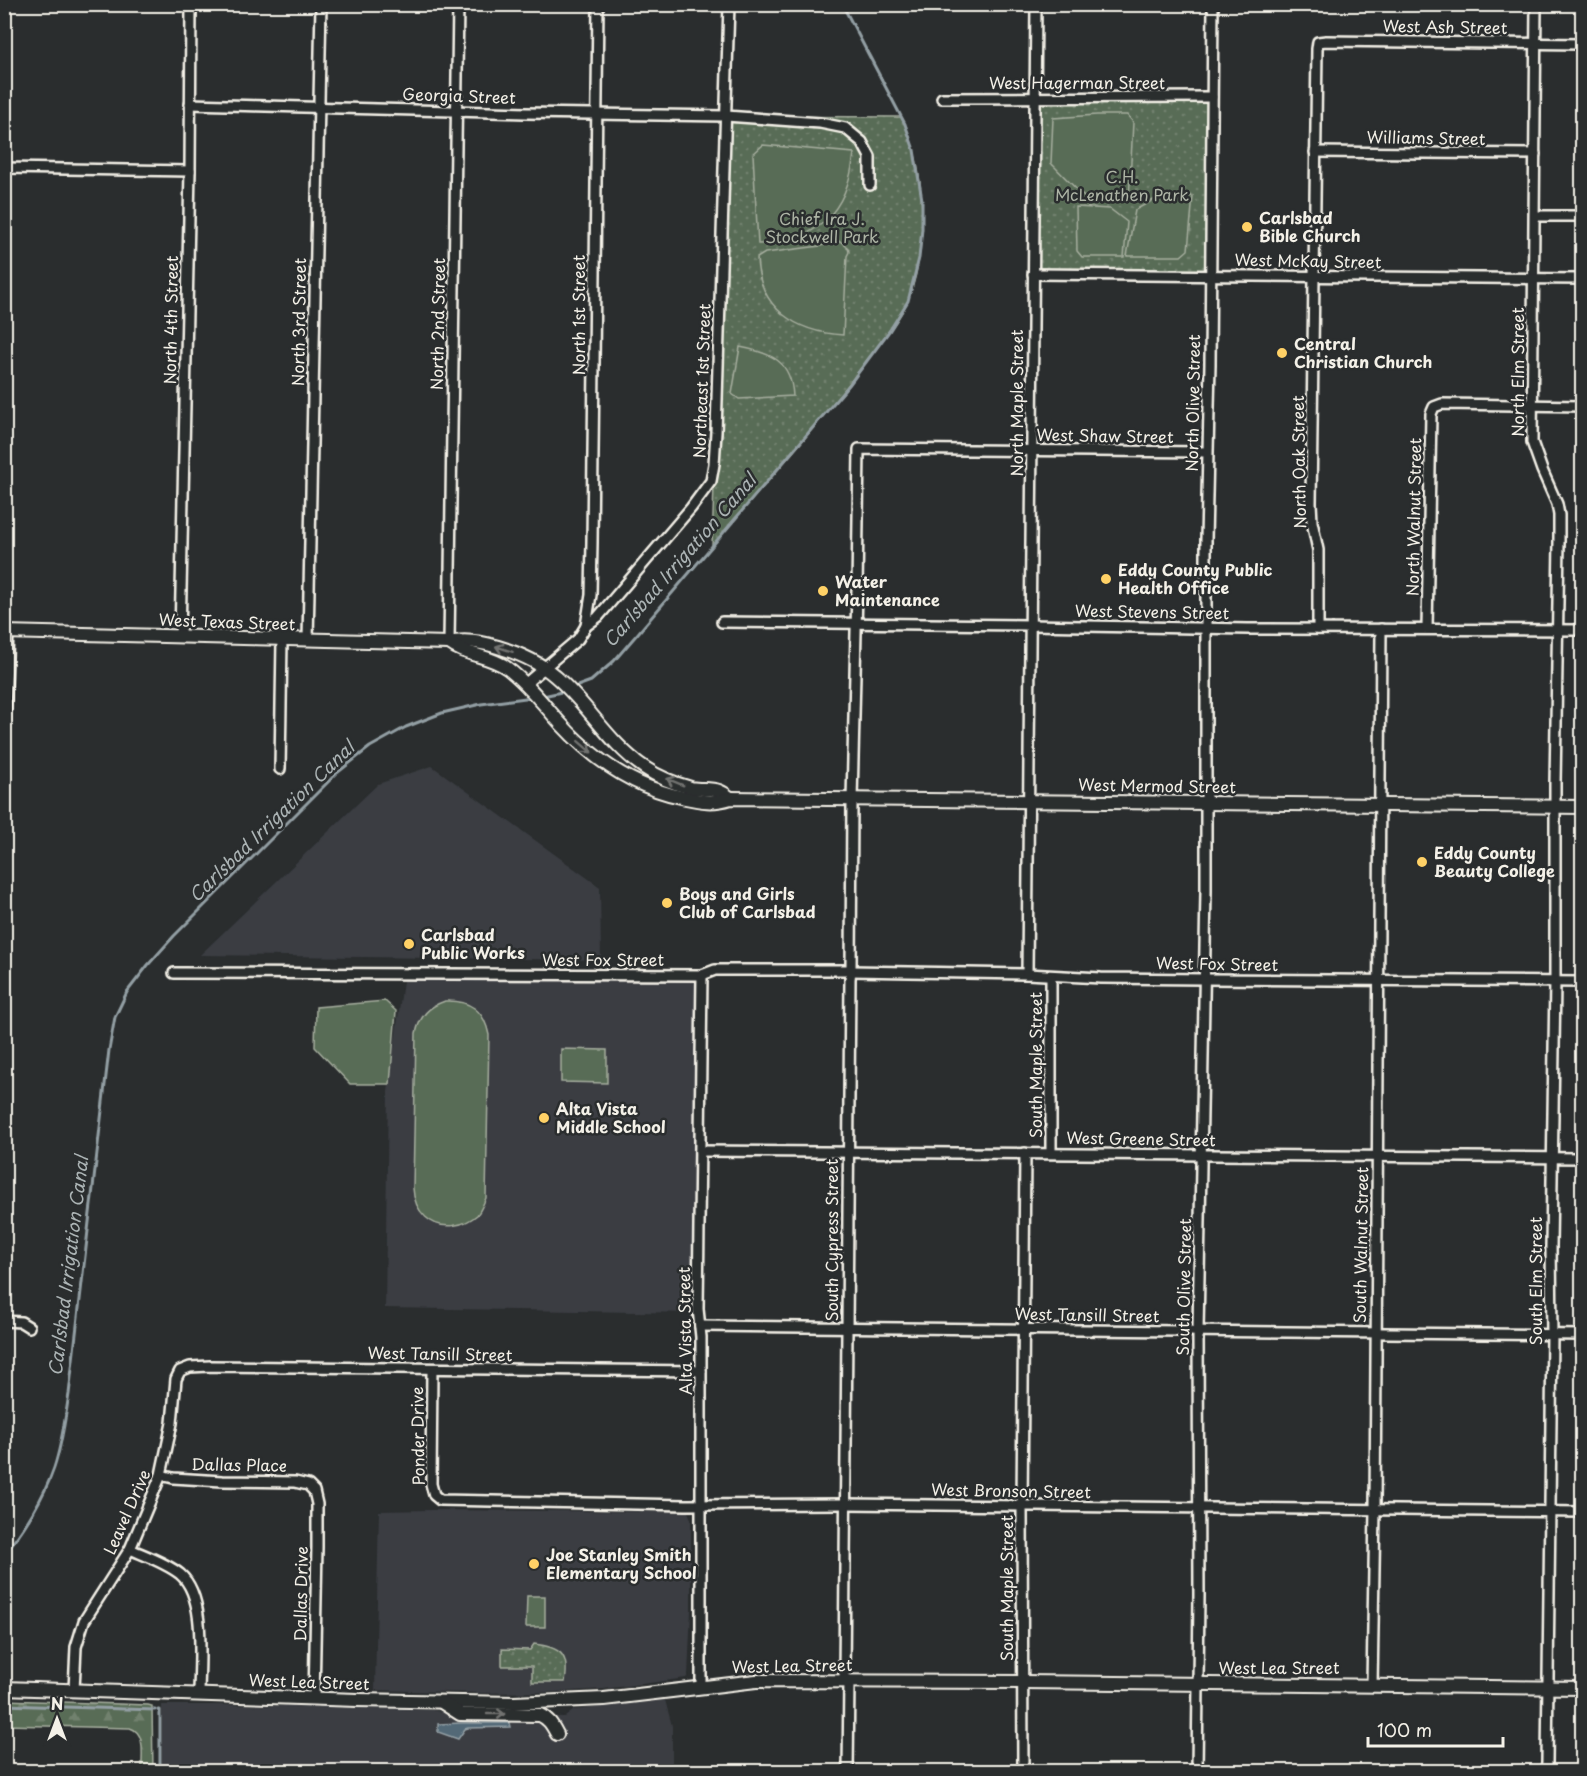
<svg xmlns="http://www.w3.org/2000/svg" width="1587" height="1776" font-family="'Playpen Sans',sans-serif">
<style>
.built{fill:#3b3d43}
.grass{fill:url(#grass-dots);stroke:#a6ae9f;stroke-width:1.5}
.forest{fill:url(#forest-firs);stroke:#a6ae9f;stroke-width:1.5}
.pitch{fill:#596c56;stroke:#a6ae9f;stroke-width:1.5}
.water{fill:#536977;stroke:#939fa4;stroke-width:1.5}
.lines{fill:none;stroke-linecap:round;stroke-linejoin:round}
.stream{stroke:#939fa4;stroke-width:3}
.street-casing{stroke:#f4f1e8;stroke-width:14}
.secondary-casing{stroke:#f4f1e8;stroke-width:16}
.street{stroke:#2a2d2e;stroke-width:9}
.secondary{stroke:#2a2d2e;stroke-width:12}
.oneway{stroke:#71726f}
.poi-dot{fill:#ffd166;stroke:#2a2d2e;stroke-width:2}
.labels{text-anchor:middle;stroke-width:5;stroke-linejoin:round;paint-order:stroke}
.street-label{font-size:16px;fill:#f4f1e8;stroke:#2a2d2e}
.park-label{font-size:16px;fill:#aeb5a6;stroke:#2a2d2e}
.poi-label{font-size:16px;font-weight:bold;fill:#f4f1e8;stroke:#2a2d2e;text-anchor:start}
.water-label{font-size:18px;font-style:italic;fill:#acb4b5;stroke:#2a2d2e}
</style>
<defs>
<pattern id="grass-dots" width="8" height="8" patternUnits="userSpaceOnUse" patternTransform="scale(1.5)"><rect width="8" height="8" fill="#596c56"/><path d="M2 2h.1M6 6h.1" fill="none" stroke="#71816e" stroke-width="1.8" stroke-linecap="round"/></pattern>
<pattern id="forest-firs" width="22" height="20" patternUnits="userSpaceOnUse" patternTransform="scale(1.5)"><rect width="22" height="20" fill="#596c56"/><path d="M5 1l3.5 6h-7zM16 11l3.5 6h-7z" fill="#71816e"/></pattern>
</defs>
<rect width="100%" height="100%" fill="#2a2d2e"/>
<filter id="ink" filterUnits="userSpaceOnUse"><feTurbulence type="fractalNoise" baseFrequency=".0167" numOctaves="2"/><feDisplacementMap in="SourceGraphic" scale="12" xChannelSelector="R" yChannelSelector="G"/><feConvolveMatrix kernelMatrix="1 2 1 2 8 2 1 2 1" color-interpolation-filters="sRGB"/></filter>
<g filter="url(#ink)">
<g class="built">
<polygon points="432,766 600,887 601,960 200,955 378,784"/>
<polygon points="404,974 702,975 698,1313 385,1308 388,1092"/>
<polygon points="433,1510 688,1512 691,1519 691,1609 688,1675 686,1678 604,1689 556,1692 482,1693 375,1690 379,1511"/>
<polygon points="665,1700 672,1726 672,1771 162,1771 162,1705 247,1705 432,1710 463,1716 565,1717 574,1710"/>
</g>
<g class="grass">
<polygon points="1212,97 1210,275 1033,274 1035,98"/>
<path d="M726,116L901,117C927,166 928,249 908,300C900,320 880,343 867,360C819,425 764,485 712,546Z"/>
<path d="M534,1644C560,1647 570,1654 565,1682H532V1666H502V1649L530,1650Z"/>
</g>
<path class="forest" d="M5,1700L148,1705L152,1706L153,1771H142C141,1757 147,1733 130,1728L5,1725Z"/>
<g class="pitch">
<polygon points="1097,115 1127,115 1133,122 1129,200 1086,199 1051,163 1053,118"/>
<path d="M763,145L854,153C848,211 817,243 758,244L753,154Z"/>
<polygon points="1193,196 1188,250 1181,256 1127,256 1135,210 1157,198"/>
<polygon points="1076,207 1110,209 1127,222 1124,257 1082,257 1077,251"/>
<path d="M840,241L848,248L849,252L847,256L843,335C796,332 759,309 757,258L765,253L820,246Z"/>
<path d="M740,347C771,353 791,360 793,396L739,399L732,394Z"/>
<polygon points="385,1001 396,1011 390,1084 350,1084 315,1047 316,1007"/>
<path d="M445,1001C470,1000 484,1010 489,1035L486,1198C483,1204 481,1210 477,1215C471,1220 464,1224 456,1225C431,1230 414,1211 413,1188L416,1033C420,1016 428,1007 445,1001Z"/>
<polygon points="561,1049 607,1050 607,1083 561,1082"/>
<polygon points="527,1596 545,1596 545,1627 526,1627"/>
</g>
<polygon class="water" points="462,1723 510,1723 511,1727 468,1728 465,1729 458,1739 438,1732 438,1724"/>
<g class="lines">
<g class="stream">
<polyline points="572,688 591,681 614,661 639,632 849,385 890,330 908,301 919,258 922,229 922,200 914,150 905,124 842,4"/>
<polyline points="543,696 566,691"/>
<path d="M4,1554C24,1530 44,1497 54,1468C62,1444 65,1419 69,1394L109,1050L115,1017L127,992L148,965L174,936L337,773L370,747L406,727L442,713L481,704L533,697"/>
<polyline points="4,1705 155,1710"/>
<polyline points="158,1710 160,1710 160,1772"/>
</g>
<defs>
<g id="street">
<polyline points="1536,4 1532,442 1542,470 1557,504 1559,515 1559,542 1555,784 1555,982 1551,1246 1552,1335 1547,1763 1545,1772"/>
<polyline points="942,98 1212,97"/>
<polyline points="190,104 525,113 726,116 820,123 845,128 862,142 870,157 870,185"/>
<polyline points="1315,152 1535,154"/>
<polyline points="4,168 190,171"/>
<polyline points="1535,216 1582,216"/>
<polyline points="1033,274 1582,279"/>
<polyline points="722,622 1030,625 1248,629 1582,630"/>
<polyline points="586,626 591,595 592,542 598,4"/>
<polyline points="1318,629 1318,550 1312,522 1311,503 1317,49 1318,42 1326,41 1582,44"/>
<polyline points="1427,629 1431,414 1434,407 1442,404 1582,406"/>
<polyline points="180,637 190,171 191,4"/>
<polyline points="308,640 321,4"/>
<polyline points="449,643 458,4"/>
<polyline points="525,684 578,639 586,626 598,617 691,508 711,481 714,464 716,432 729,4"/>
<polyline points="4,737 8,632"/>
<polyline points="280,769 282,640"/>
<polyline points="851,971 1027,974 1101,978 1204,979 1582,982"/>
<polyline points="174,973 702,975 715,970 851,970"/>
<polyline points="1027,974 1036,4"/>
<polyline points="1051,976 1051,1153"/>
<polyline points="700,1151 1582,1158"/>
<polyline points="4,1321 21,1322 29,1327"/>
<polyline points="700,1326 1582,1335"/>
<polyline points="432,1369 431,1484 434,1495 440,1500 686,1505 846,1504 1582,1512"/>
<polyline points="161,1475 173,1478 222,1481 295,1482 308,1485 314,1491 317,1504 317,1547 314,1699"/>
<path d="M130,1549C146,1556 166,1563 180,1574C207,1597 199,1662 199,1695"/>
<polyline points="844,1680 850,979 851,970 852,800 857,590 859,449 1207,452"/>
<polyline points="1372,1686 1375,1509 1381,629"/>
<polyline points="701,1687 701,1337 698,1309 702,975"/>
<polyline points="74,1690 76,1647 84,1621 130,1549 161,1475 172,1423 176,1379 180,1371 190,1367 210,1366 701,1371"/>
<polyline points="848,1772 849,1680"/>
<polyline points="1023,1772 1022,1506 1025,1153"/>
<polyline points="1197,1772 1199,1595 1198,1331 1206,891 1206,540 1210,364 1213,4"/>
</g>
<g id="secondary">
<path d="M4,632L449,643C465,639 482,642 498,647C518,653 539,662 555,676C588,704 609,744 645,768C658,777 676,784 691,788C700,790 710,788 719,791C723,792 727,796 731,798"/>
<path d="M449,643C466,656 489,655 507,668C528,684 544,705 561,724C594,760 633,787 681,797C700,801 712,804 731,798L1582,807"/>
<polyline points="4,1688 357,1700 514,1703 604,1699 756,1681 1023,1682 1582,1688"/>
<path d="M443,1703L460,1714L540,1715C549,1719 552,1725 557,1734"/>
</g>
</defs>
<use href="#street" class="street-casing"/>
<use href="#secondary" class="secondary-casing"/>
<use href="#street" class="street"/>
<use href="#secondary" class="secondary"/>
</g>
<defs><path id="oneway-shaft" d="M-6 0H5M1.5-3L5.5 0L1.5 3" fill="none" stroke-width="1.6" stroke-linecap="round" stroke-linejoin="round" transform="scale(1.5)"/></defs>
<g class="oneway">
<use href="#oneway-shaft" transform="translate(504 649) rotate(-162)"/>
<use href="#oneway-shaft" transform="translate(585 747) rotate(41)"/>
<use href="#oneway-shaft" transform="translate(675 782) rotate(-158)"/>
<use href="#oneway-shaft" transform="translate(496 1714)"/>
</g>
</g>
<g class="poi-dot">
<circle cx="1247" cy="227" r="6"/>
<circle cx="1282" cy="353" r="6"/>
<circle cx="1106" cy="579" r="6"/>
<circle cx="823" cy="591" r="6"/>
<circle cx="1422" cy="862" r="6"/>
<circle cx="667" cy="903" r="6"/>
<circle cx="409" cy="944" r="6"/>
<circle cx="544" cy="1118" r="6"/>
<circle cx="534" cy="1564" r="6"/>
</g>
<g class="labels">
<g class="street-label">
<text transform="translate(1445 27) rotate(1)" y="6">West Ash Street</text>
<text x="1077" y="89">West Hagerman Street</text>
<text transform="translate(459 96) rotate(2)" y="6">Georgia Street</text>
<text transform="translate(1426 138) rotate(1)" y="6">Williams Street</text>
<text transform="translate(1308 261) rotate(1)" y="6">West McKay Street</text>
<text transform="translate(579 315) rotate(-90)" y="6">North 1st Street</text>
<text transform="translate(171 320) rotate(-89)" y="6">North 4th Street</text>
<text transform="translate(299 322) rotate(-89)" y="6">North 3rd Street</text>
<text transform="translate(438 324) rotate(-89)" y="6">North 2nd Street</text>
<text transform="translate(1518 372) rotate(-90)" y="6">North Elm Street</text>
<text transform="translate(702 381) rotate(-88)" y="6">Northeast 1st Street</text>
<text transform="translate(1017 403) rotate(-90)" y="6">North Maple Street</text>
<text transform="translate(1193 403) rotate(-89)" y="6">North Olive Street</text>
<text transform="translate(1105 436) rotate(1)" y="6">West Shaw Street</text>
<text transform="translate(1299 462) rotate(-91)" y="6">North Oak Street</text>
<text transform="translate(1414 517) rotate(-89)" y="6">North Walnut Street</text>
<text transform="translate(1152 612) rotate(1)" y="6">West Stevens Street</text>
<text transform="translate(227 622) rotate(2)" y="6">West Texas Street</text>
<text transform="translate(1157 786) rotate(1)" y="6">West Mermod Street</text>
<text x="603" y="966">West Fox Street</text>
<text transform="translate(1217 964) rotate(1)" y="6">West Fox Street</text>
<text transform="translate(1036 1065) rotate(-90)" y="6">South Maple Street</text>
<text transform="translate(1141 1139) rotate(1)" y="6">West Greene Street</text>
<text transform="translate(832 1240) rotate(-90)" y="6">South Cypress Street</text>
<text transform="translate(1361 1245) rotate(-89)" y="6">South Walnut Street</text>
<text transform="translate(1536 1281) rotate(-90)" y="6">South Elm Street</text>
<text transform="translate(1184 1287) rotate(-89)" y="6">South Olive Street</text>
<text transform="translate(1087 1315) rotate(1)" y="6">West Tansill Street</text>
<text transform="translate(685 1331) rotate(-91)" y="6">Alta Vista Street</text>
<text transform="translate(440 1354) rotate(1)" y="6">West Tansill Street</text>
<text transform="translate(418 1436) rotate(-91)" y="6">Ponder Drive</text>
<text transform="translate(239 1465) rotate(1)" y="6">Dallas Place</text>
<text transform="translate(1011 1491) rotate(1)" y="6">West Bronson Street</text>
<text transform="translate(127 1512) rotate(-66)" y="6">Leavel Drive</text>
<text transform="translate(1007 1588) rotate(-90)" y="6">South Maple Street</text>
<text transform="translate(301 1594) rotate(-89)" y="6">Dallas Drive</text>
<text transform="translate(792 1666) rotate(-1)" y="6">West Lea Street</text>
<text x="1279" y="1674">West Lea Street</text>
<text transform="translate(309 1682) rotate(2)" y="6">West Lea Street</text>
</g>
<g class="park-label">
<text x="1122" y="183">C.H.<tspan x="1122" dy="18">McLenathen Park</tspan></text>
<text x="822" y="225">Chief Ira J.<tspan x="822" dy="18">Stockwell Park</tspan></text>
</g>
<g class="poi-label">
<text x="1259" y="224">Carlsbad<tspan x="1259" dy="18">Bible Church</tspan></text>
<text x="1294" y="350">Central<tspan x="1294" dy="18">Christian Church</tspan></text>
<text x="1118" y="576">Eddy County Public<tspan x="1118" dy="18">Health Office</tspan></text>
<text x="835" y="588">Water<tspan x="835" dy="18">Maintenance</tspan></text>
<text x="1434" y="859">Eddy County<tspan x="1434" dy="18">Beauty College</tspan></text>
<text x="679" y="900">Boys and Girls<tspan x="679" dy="18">Club of Carlsbad</tspan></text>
<text x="421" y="941">Carlsbad<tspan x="421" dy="18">Public Works</tspan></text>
<text x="556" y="1115">Alta Vista<tspan x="556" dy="18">Middle School</tspan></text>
<text x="546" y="1561">Joe Stanley Smith<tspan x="546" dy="18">Elementary School</tspan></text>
</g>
<g class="water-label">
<text transform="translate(680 561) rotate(-49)" y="6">Carlsbad Irrigation Canal</text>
<text transform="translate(272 822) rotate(-44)" y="6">Carlsbad Irrigation Canal</text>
<text transform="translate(69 1266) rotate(-83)" y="6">Carlsbad Irrigation Canal</text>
</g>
</g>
<rect width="1587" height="1776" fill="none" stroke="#2a2d2e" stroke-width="24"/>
<rect x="12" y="12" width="1563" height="1752" fill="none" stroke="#f4f1e8" stroke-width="2" filter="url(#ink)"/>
<g transform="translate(57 1719)" stroke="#2a2d2e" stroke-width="4.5" paint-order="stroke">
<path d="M0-4.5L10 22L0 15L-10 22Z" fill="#f4f1e8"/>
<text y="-9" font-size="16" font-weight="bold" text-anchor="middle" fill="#f4f1e8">N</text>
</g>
<path d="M1368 1737v9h135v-9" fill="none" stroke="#f4f1e8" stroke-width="3"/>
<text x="1377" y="1737" font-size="18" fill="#f4f1e8" stroke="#2a2d2e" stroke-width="4.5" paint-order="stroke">100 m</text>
</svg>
